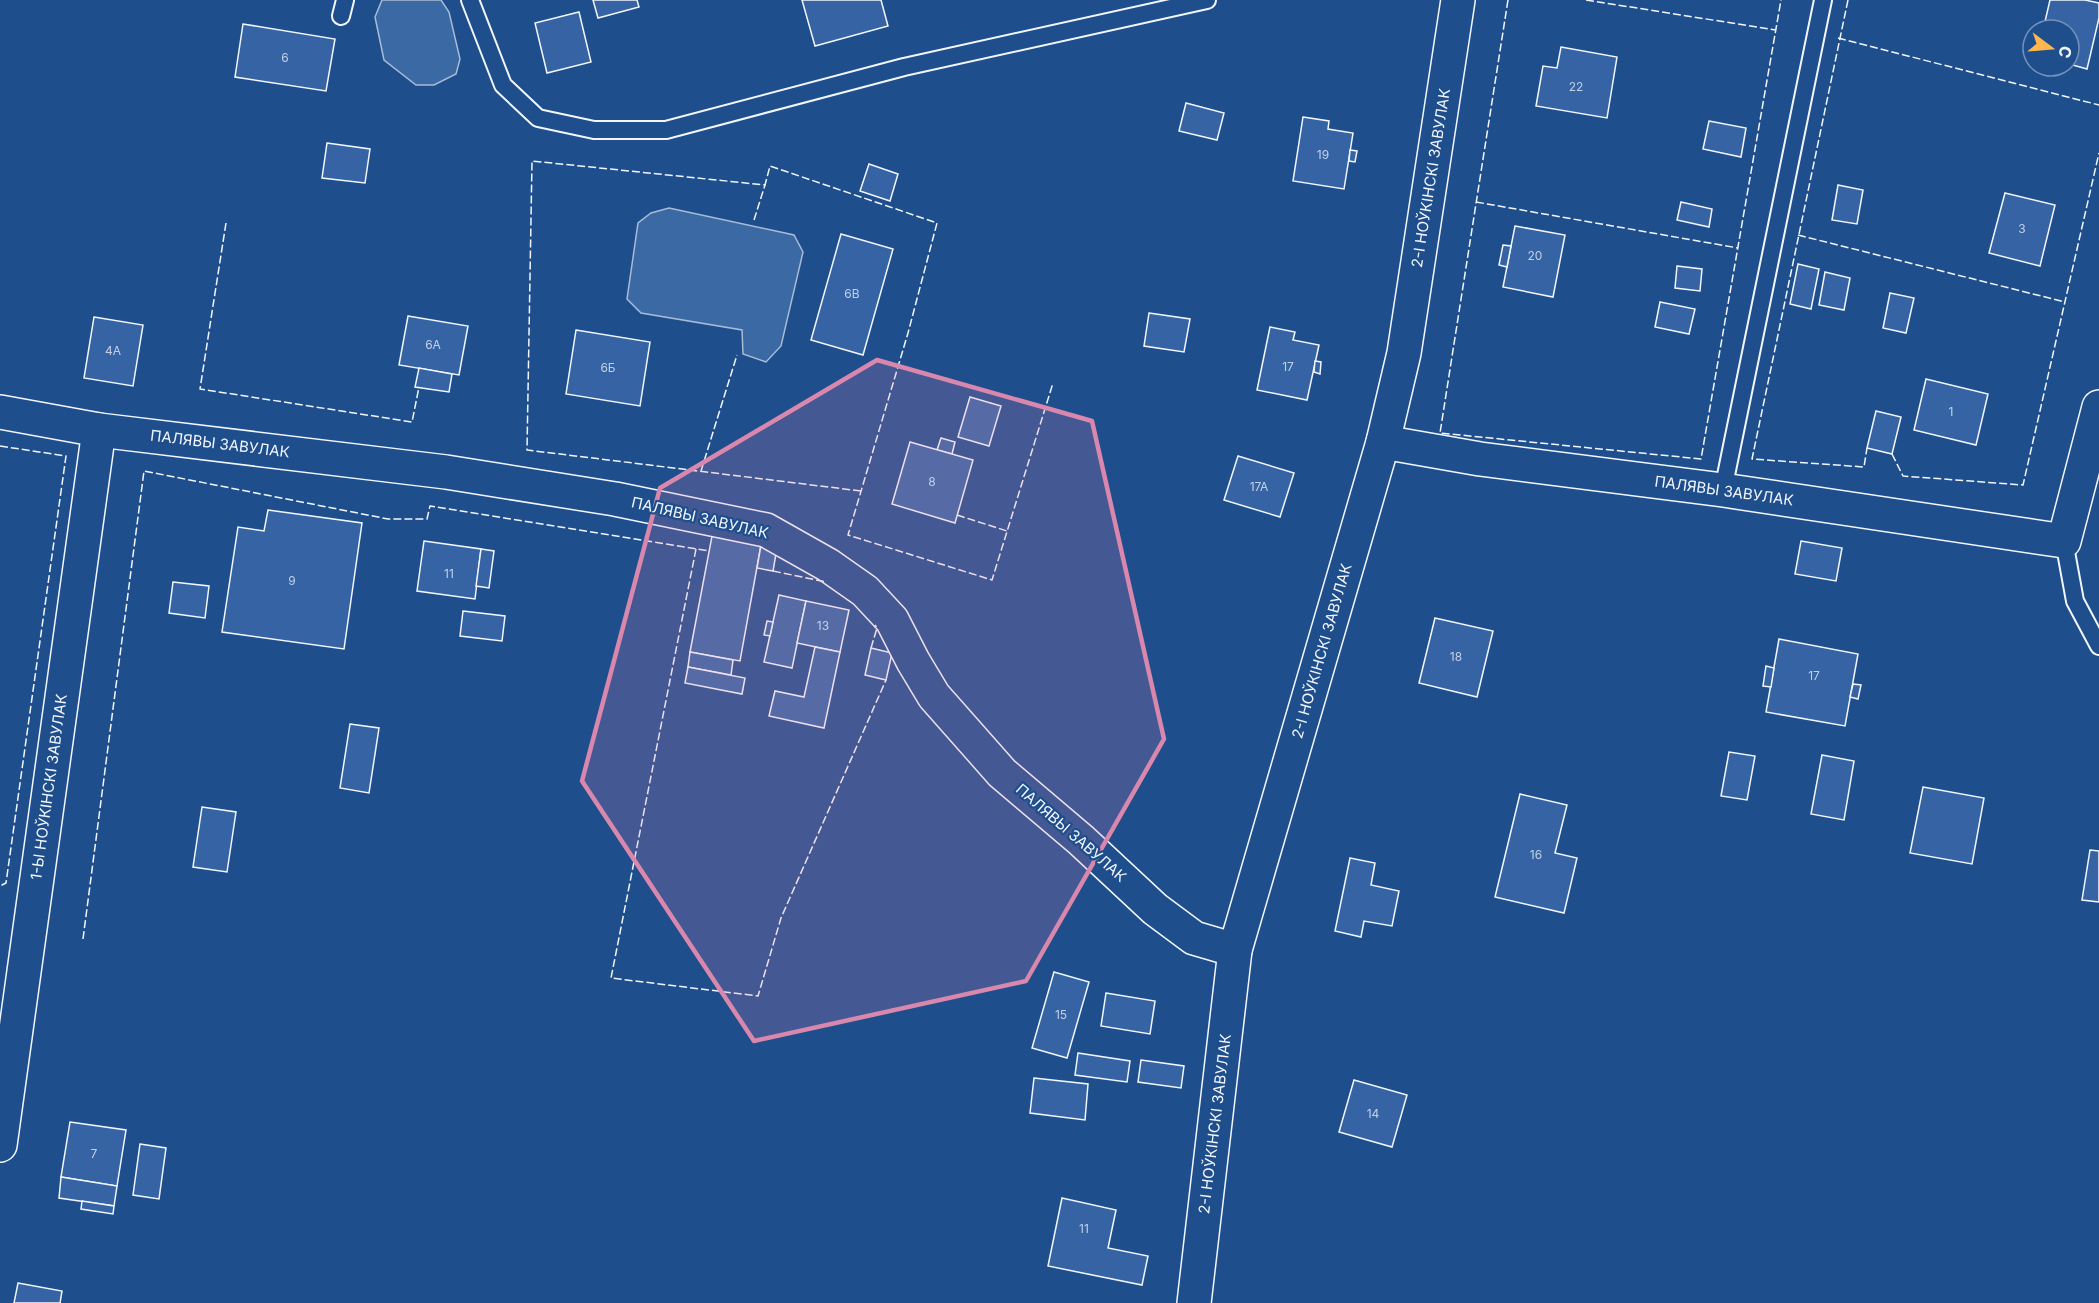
<svg xmlns="http://www.w3.org/2000/svg" width="2099" height="1303" font-family="Inter,sans-serif">
<style>
.water{fill:#3b69a3;stroke:#a8bbd7;stroke-width:1.5}
.building{fill:#3563a3;stroke:#f2f6ff;stroke-width:1.5}
.lines{fill:none;stroke-linecap:round;stroke-linejoin:round}
.lane-casing{stroke:#f2f6ff;stroke-width:20}
.street-casing{stroke:#f2f6ff;stroke-width:36}
.lane{stroke:#1f4e8c;stroke-width:16}
.street{stroke:#1f4e8c;stroke-width:33}
.fence{stroke:#f2f6ff;stroke-width:1.5;stroke-dasharray:8 3;stroke-linecap:butt}
.marked{fill:#da87ad;fill-opacity:0.2;stroke:#da87ad;stroke-width:4.5;stroke-linejoin:round}
.labels{text-anchor:middle;stroke-width:4.5;stroke-linejoin:round;paint-order:stroke}
.number-label{font-size:12px;fill:#c3d1e8}
.street-label{font-size:15px;fill:#f2f6ff;stroke:#1f4e8c}
</style>
<rect width="100%" height="100%" fill="#1f4e8c"/>
<g class="water">
<polygon points="382,0 441,0 449,12 460,59 456,74 434,85 416,85 384,60 375,17"/>
<polygon points="669,208 794,235 803,252 781,346 766,362 743,354 742,330 641,313 627,299 638,223 651,213"/>
</g>
<g class="building">
<polygon points="593,0 637,0 639,7 598,18"/>
<polygon points="802,0 881,0 888,26 815,46"/>
<polygon points="2050,0 2085,0 2099,3 2099,18 2087,69 2069,64 2069,30 2043,30"/>
<polygon points="579,12 591,62 547,73 535,23"/>
<polygon points="243,24 335,39 326,91 235,77"/>
<polygon points="1561,47 1617,57 1607,118 1536,106 1543,66 1557,68"/>
<polygon points="1186,103 1224,113 1217,140 1179,131"/>
<polygon points="1303,117 1329,121 1328,129 1353,133 1344,189 1293,181"/>
<polygon points="1709,121 1746,128 1741,157 1703,149"/>
<polygon points="327,143 370,149 365,183 322,178"/>
<polygon points="1350,150 1357,151 1355,162 1349,161"/>
<polygon points="869,164 898,174 890,201 860,191"/>
<polygon points="1838,185 1863,190 1857,224 1832,220"/>
<polygon points="2005,193 2055,205 2040,266 1989,253"/>
<polygon points="1681,202 1712,209 1709,227 1677,220"/>
<polygon points="1515,226 1565,235 1553,297 1503,287"/>
<polygon points="841,234 893,249 863,355 811,340"/>
<polygon points="1503,245 1511,246 1507,267 1499,265"/>
<polygon points="1798,264 1819,269 1811,309 1790,304"/>
<polygon points="1677,266 1702,269 1700,291 1675,288"/>
<polygon points="1825,272 1850,278 1844,310 1819,305"/>
<polygon points="1890,293 1914,298 1906,333 1883,328"/>
<polygon points="1660,302 1695,309 1689,334 1655,327"/>
<polygon points="1149,313 1190,319 1184,352 1144,346"/>
<polygon points="408,316 468,326 459,375 399,365"/>
<polygon points="94,317 143,325 133,386 84,378"/>
<polygon points="1270,327 1295,332 1293,340 1319,345 1307,400 1257,390"/>
<polygon points="576,330 650,342 640,406 566,394"/>
<polygon points="1315,361 1321,362 1320,374 1314,372"/>
<polygon points="419,368 452,374 449,392 415,387"/>
<polygon points="1926,379 1988,394 1976,445 1914,430"/>
<polygon points="970,397 1001,406 989,446 958,437"/>
<polygon points="1876,411 1901,417 1892,454 1867,448"/>
<polygon points="941,438 955,442 952,454 937,450"/>
<polygon points="910,442 973,460 955,523 892,504"/>
<polygon points="1238,456 1294,473 1280,517 1224,500"/>
<polygon points="268,510 362,523 344,649 222,632 238,527 264,531"/>
<polygon points="712,536 761,545 740,661 690,652"/>
<polygon points="424,541 481,549 475,599 417,591"/>
<polygon points="1801,541 1842,548 1836,581 1795,574"/>
<polygon points="761,545 777,548 773,571 757,568"/>
<polygon points="481,549 494,551 489,588 476,586"/>
<polygon points="173,582 209,586 205,618 169,613"/>
<polygon points="779,595 806,601 792,668 764,662"/>
<polygon points="806,601 849,610 840,652 797,643"/>
<polygon points="463,611 505,616 502,641 460,636"/>
<polygon points="1435,618 1493,631 1477,697 1419,683"/>
<polygon points="767,621 773,622 770,636 764,635"/>
<polygon points="1779,639 1858,654 1845,726 1766,712"/>
<polygon points="815,647 840,652 824,728 769,716 775,691 804,697"/>
<polygon points="871,648 892,653 886,680 865,675"/>
<polygon points="690,652 733,660 731,675 688,667"/>
<polygon points="1766,666 1774,668 1771,687 1763,686"/>
<polygon points="688,667 745,678 742,694 685,683"/>
<polygon points="1853,684 1861,685 1858,699 1850,697"/>
<polygon points="350,724 379,728 369,793 340,788"/>
<polygon points="1729,752 1755,756 1747,800 1721,796"/>
<polygon points="1822,755 1854,761 1844,820 1811,814"/>
<polygon points="1923,787 1984,798 1972,864 1910,853"/>
<polygon points="1520,794 1567,805 1555,853 1577,858 1564,913 1495,897"/>
<polygon points="202,807 236,812 227,872 193,867"/>
<polygon points="2090,850 2099,851 2099,902 2082,900"/>
<polygon points="1350,858 1375,863 1371,885 1399,891 1392,926 1364,921 1361,937 1335,931"/>
<polygon points="1054,972 1089,982 1067,1058 1032,1048"/>
<polygon points="1106,993 1155,1001 1150,1034 1101,1026"/>
<polygon points="1078,1053 1130,1061 1127,1082 1075,1075"/>
<polygon points="1141,1060 1184,1066 1181,1088 1138,1082"/>
<polygon points="1034,1078 1088,1084 1085,1120 1030,1113"/>
<polygon points="1354,1080 1407,1095 1392,1147 1339,1132"/>
<polygon points="70,1122 126,1130 117,1186 61,1177"/>
<polygon points="140,1144 166,1148 159,1199 133,1195"/>
<polygon points="61,1177 117,1186 114,1206 59,1198"/>
<polygon points="1062,1198 1116,1210 1108,1248 1148,1256 1142,1285 1048,1266"/>
<polygon points="82,1201 114,1206 113,1214 81,1209"/>
<polygon points="18,1283 62,1291 60,1303 14,1303"/>
</g>
<g class="lines">
<defs>
<g id="lane">
<polyline points="470,0 503,85 538,118 594,130 666,130 904,67 1207,0"/>
<polyline points="341,16 345,0"/>
<polyline points="1723,490 1823,0"/>
<polyline points="2064,541 2075,601 2099,646"/>
</g>
<g id="street">
<polyline points="0,412 99,430 446,472 615,499 766,530 828,565 865,591 892,620 913,661 934,696 1002,773 1081,840 1155,909 1194,938 1235,950"/>
<polyline points="1383,442 1480,459 1723,490 2064,541 2099,407"/>
<polyline points="0,1145 99,430"/>
<polyline points="1194,1303 1235,950 1383,442 1404,353 1458,0"/>
</g>
</defs>
<use href="#lane" class="lane-casing"/>
<use href="#street" class="street-casing"/>
<use href="#lane" class="lane"/>
<use href="#street" class="street"/>
<g class="fence">
<polyline points="1508,0 1440,433 1701,459 1781,0"/>
<polyline points="1586,0 1776,30"/>
<polyline points="1848,0 1752,459 1864,467 1867,448"/>
<polyline points="1838,38 2099,105"/>
<polyline points="1476,202 1738,248"/>
<polyline points="754,220 765,185"/>
<polyline points="226,223 200,389 412,422 419,387"/>
<polyline points="1798,235 2065,302"/>
<polyline points="0,446 66,456 6,883 0,886"/>
<polyline points="1892,454 1903,476 2023,485 2099,153"/>
<polyline points="701,471 737,355"/>
<polyline points="861,491 527,450 532,161 765,185 770,166 937,223 908,333 848,535 992,580 1053,383"/>
<polyline points="957,515 1007,531"/>
<polyline points="696,549 611,978 758,996 781,918 886,680"/>
<polyline points="773,571 826,582"/>
<polyline points="871,648 877,628 875,625"/>
<polyline points="83,939 144,471 388,519 427,519 430,506 709,551"/>
</g>
</g>
<path class="marked" d="M877,360L1092,421L1164,739L1026,981L754,1041L582,781L660,488Z"/>
<g class="labels">
<g class="number-label">
<text x="285" y="62">6</text>
<text x="1576" y="91">22</text>
<text x="1323" y="159">19</text>
<text x="2022" y="233">3</text>
<text x="1535" y="260">20</text>
<text x="852" y="298">6В</text>
<text x="433" y="349">6А</text>
<text x="113" y="355">4А</text>
<text x="1288" y="371">17</text>
<text x="608" y="372">6Б</text>
<text x="1951" y="416">1</text>
<text x="932" y="486">8</text>
<text x="1259" y="491">17А</text>
<text x="449" y="578">11</text>
<text x="292" y="585">9</text>
<text x="823" y="630">13</text>
<text x="1456" y="661">18</text>
<text x="1814" y="680">17</text>
<text x="1536" y="859">16</text>
<text x="1061" y="1019">15</text>
<text x="1373" y="1118">14</text>
<text x="94" y="1158">7</text>
<text x="1084" y="1233">11</text>
</g>
<g class="street-label">
<text transform="translate(1431 178) rotate(-81)" y="5">2-І НОЎКІНСКІ ЗАВУЛАК</text>
<text transform="translate(220 444) rotate(7)" y="5">ПАЛЯВЫ ЗАВУЛАК</text>
<text transform="translate(1724 491) rotate(8)" y="5">ПАЛЯВЫ ЗАВУЛАК</text>
<text transform="translate(700 518) rotate(13)" y="5">ПАЛЯВЫ ЗАВУЛАК</text>
<text transform="translate(1322 651) rotate(-74)" y="5">2-І НОЎКІНСКІ ЗАВУЛАК</text>
<text transform="translate(49 787) rotate(-82)" y="5">1-Ы НОЎКІНСКІ ЗАВУЛАК</text>
<text transform="translate(1071 833) rotate(41)" y="5">ПАЛЯВЫ ЗАВУЛАК</text>
<text transform="translate(1215 1124) rotate(-83)" y="5">2-І НОЎКІНСКІ ЗАВУЛАК</text>
</g>
</g>
<g transform="translate(2051 48) rotate(106)"><circle r="28" fill="#1f4e8c" stroke="#7391ba" stroke-width="1.5"/>
<path d="M0-4.5L10 22L0 15L-10 22Z" fill="#ffb74d"/>
<text y="-9" font-size="16" font-weight="bold" text-anchor="middle" fill="#f2f6ff">С</text>
</g>
</svg>
